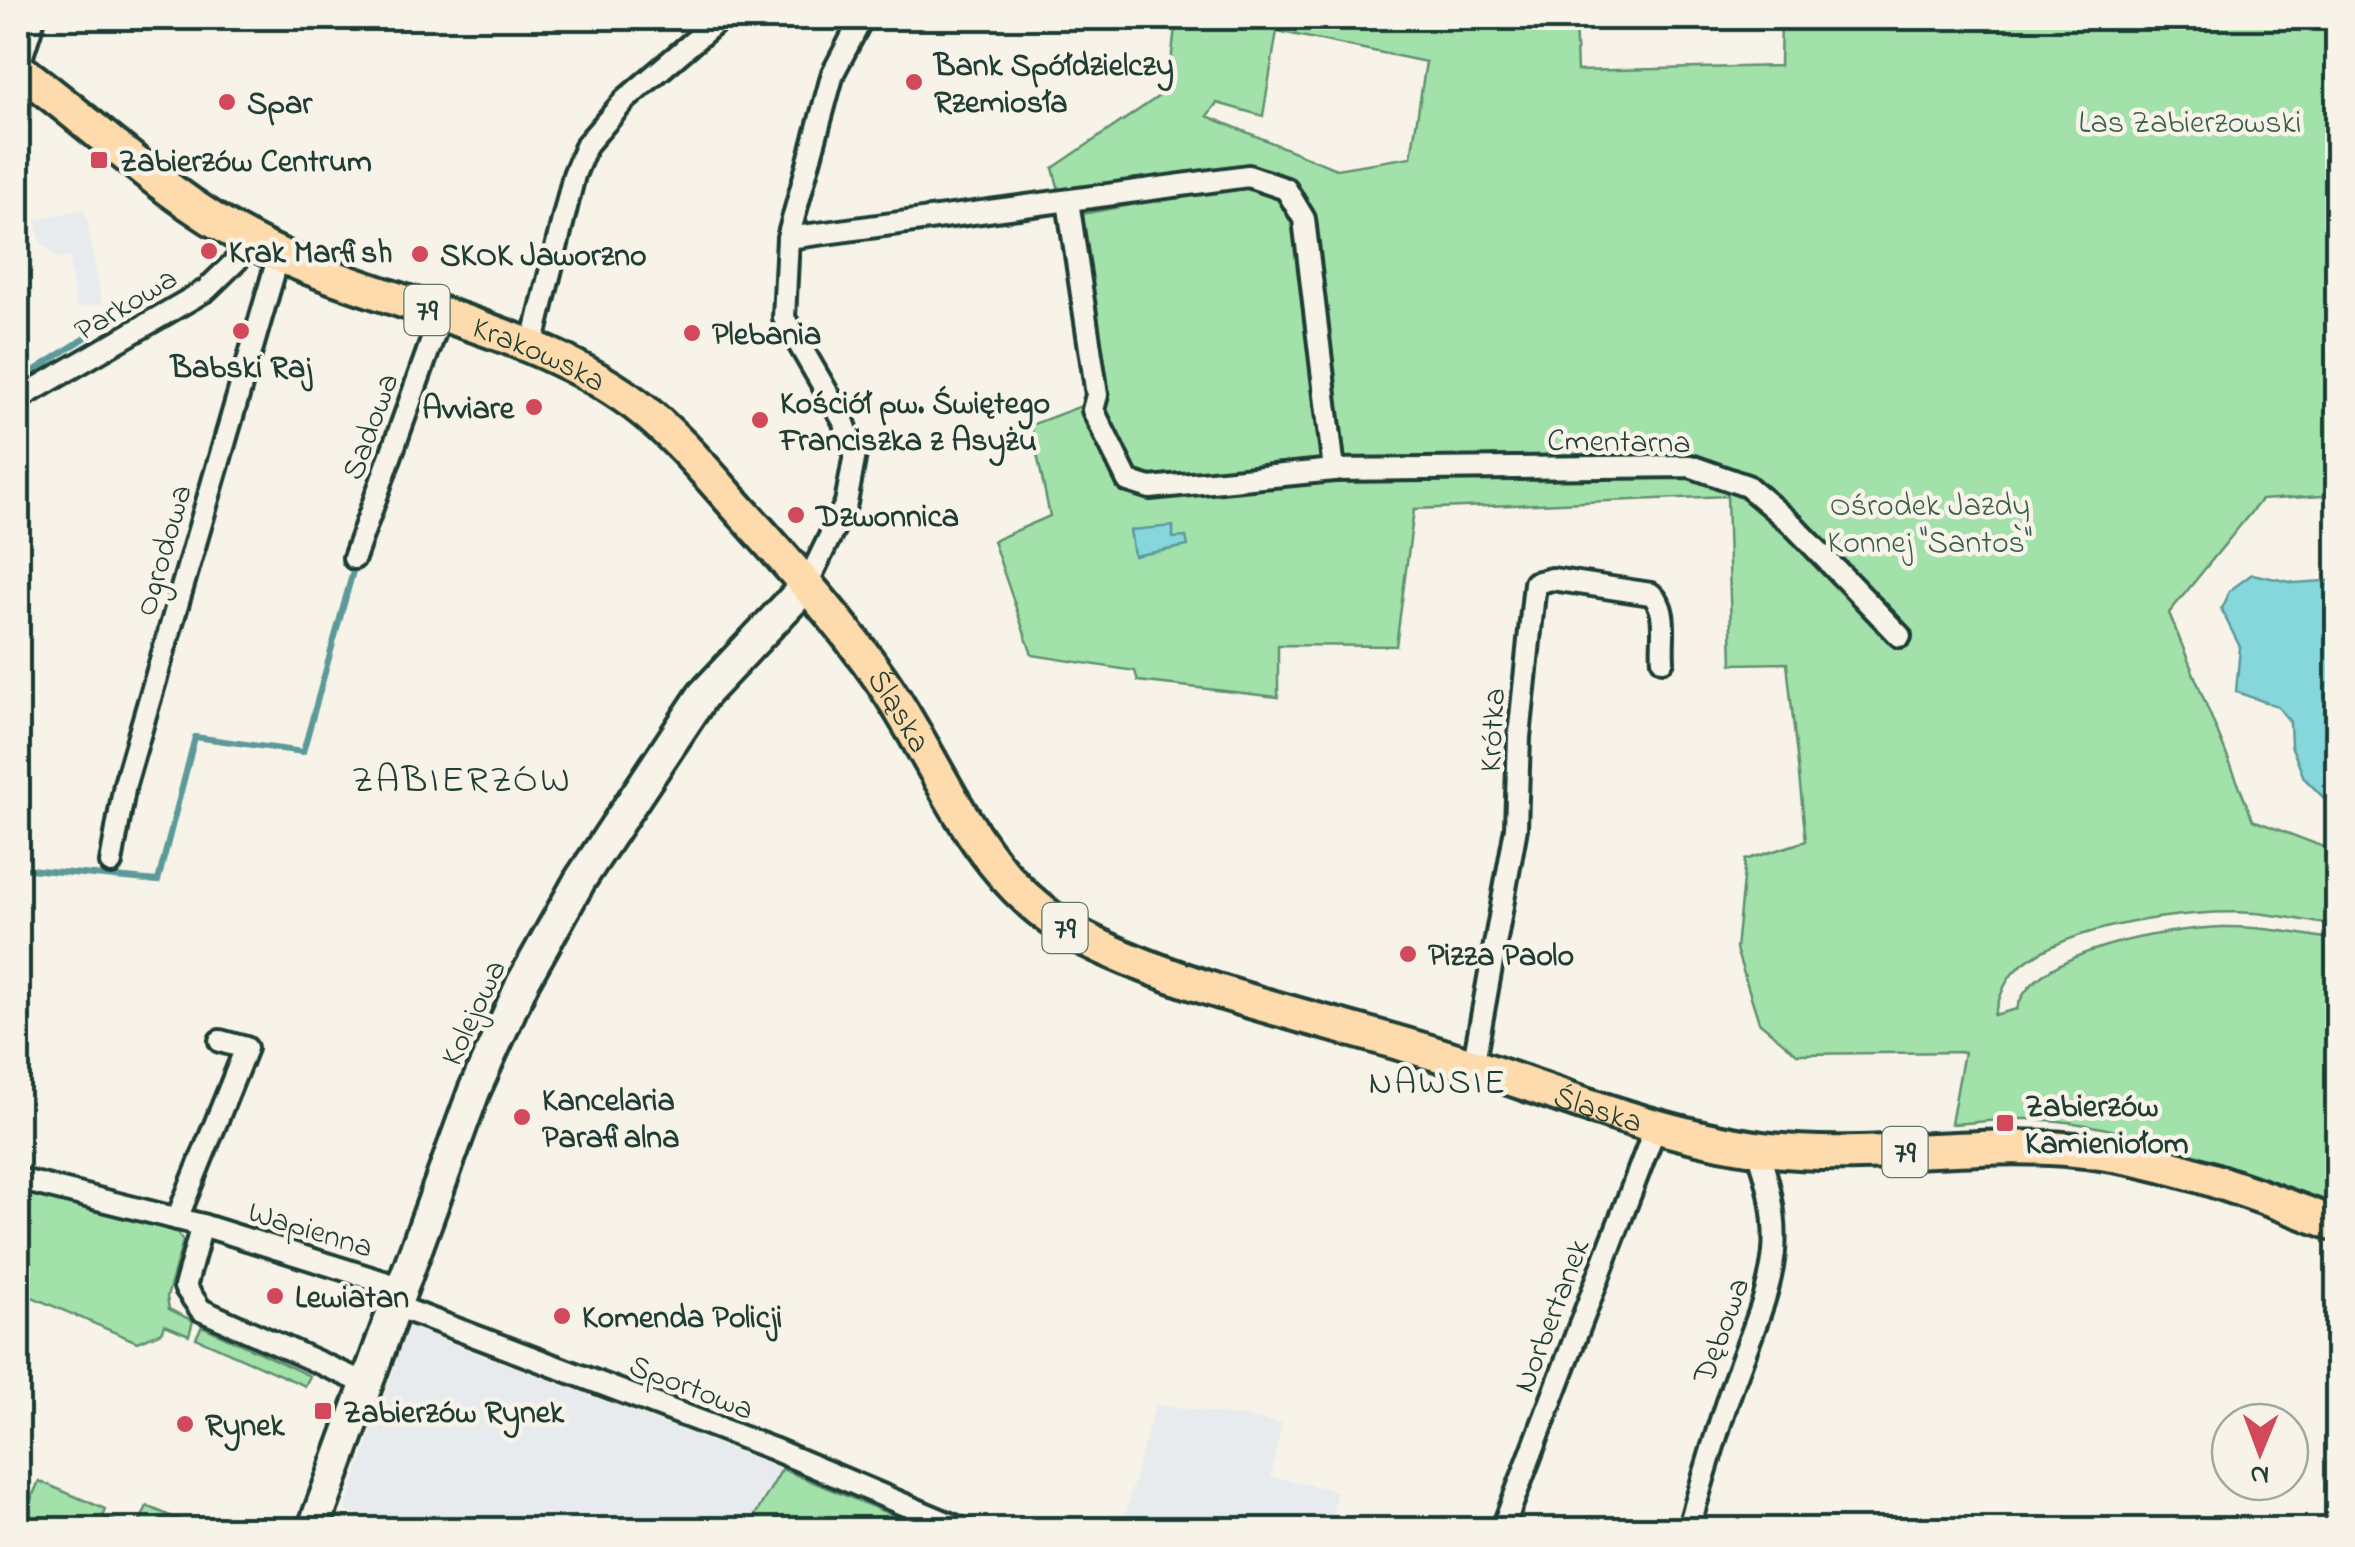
<svg xmlns="http://www.w3.org/2000/svg" width="2355" height="1547" font-family="'Indie Flower',sans-serif">
<style>
.built{fill:#e7ebee}
.green{fill:#a2e2aa;stroke:#60906f;stroke-width:2.5;fill-rule:evenodd}
.water{fill:#85d7dc;stroke:#5c9999;stroke-width:2.5}
.lines{fill:none;stroke-linecap:round;stroke-linejoin:round}
.stream{stroke:#5c9999;stroke-width:6}
.street-casing{stroke:#1f3d34;stroke-width:28}
.secondary-casing{stroke:#1f3d34;stroke-width:38}
.primary-casing{stroke:#1f3d34;stroke-width:40}
.street{stroke:#f7f3e8;stroke-width:20}
.secondary{stroke:#f7f3e8;stroke-width:30}
.primary{stroke:#fedbac;stroke-width:32}
.poi-dot{fill:#d1495b;stroke:#f7f3e8;stroke-width:4}
.labels{text-anchor:middle;stroke-width:9;stroke-linejoin:round;paint-order:stroke}
.shield{fill:#f7f3e8;stroke:#60746a;stroke-width:2.5}
.shield-label{font-size:30px;font-weight:bold;fill:#1f3d34}
.poi-label{font-size:32px;font-weight:bold;fill:#1f3d34;stroke:#f7f3e8;text-anchor:start}
.park-label{font-size:32px;fill:#395e4c;stroke:#f7f3e8}
.street-label{font-size:32px;fill:#1f3d34;stroke:#f7f3e8}
.neighbourhood-label{font-size:35px;letter-spacing:2.5px;fill:#1f3d34;stroke:#f7f3e8}
.quarter-label{font-size:38px;letter-spacing:2.5px;fill:#1f3d34;stroke:#f7f3e8}
</style>
<rect width="100%" height="100%" fill="#f7f3e8"/>
<filter id="ink" filterUnits="userSpaceOnUse"><feTurbulence type="fractalNoise" baseFrequency=".01" numOctaves="2"/><feDisplacementMap in="SourceGraphic" scale="20" xChannelSelector="R" yChannelSelector="G"/><feConvolveMatrix kernelMatrix="1 2 1 2 8 2 1 2 1" color-interpolation-filters="sRGB"/></filter>
<g filter="url(#ink)">
<g class="built">
<polygon points="85,209 102,304 76,308 69,257 57,258 40,241 36,220"/>
<polygon points="408,1327 782,1469 747,1529 354,1530 359,1516 345,1510"/>
<polygon points="1155,1404 1282,1423 1271,1476 1336,1491 1332,1529 1121,1529"/>
</g>
<g class="green">
<path d="M1176,18H1575L1577,71L1780,66L1781,18H2337V495L2261,500L2169,613L2253,820L2337,852V926C2310,922 2282,915 2254,913C2190,909 2067,924 2018,968C2004,980 2000,998 1994,1015L2017,1009C2034,949 2167,929 2222,927C2260,926 2300,934 2337,940V1205C2239,1172 2134,1122 2028,1119C2003,1118 1976,1123 1951,1124L1964,1052L1797,1054L1759,1022L1736,949L1745,860L1806,841L1787,663L1732,664L1727,496L1414,509L1396,646L1278,645V697L1138,681L1135,671L1032,655L993,541L1050,516L1031,425L1100,399L1082,214L1274,179L1060,194L1053,168L1168,90ZM1277,31L1426,62L1411,157L1336,169L1207,116L1217,103L1263,116Z"/>
<polygon points="18,1191 177,1232 183,1241 167,1297 169,1309 193,1321 189,1335 165,1325 162,1332 137,1342 18,1291"/>
<polygon points="202,1326 310,1376 305,1386 196,1338"/>
<polygon points="782,1469 926,1529 747,1529"/>
<polygon points="39,1481 105,1509 103,1516 134,1529 39,1529 21,1522"/>
<polygon points="147,1506 200,1529 137,1529"/>
</g>
<g class="water">
<polygon points="1173,526 1173,538 1186,537 1188,546 1134,556 1130,530"/>
<polygon points="2252,574 2295,583 2337,580 2337,811 2304,778 2291,745 2290,722 2277,706 2236,692 2240,647 2221,609 2229,591"/>
</g>
<g class="lines">
<g class="stream">
<polyline points="18,381 85,338"/>
<polyline points="18,868 158,881 195,737 303,752 355,564"/>
</g>
<defs>
<g id="street">
<polyline points="18,68 34,18"/>
<polyline points="788,238 1248,176 1286,189 1304,219 1334,470 1150,488 1128,481 1093,410 1097,395 1068,201"/>
<polyline points="531,350 574,175 587,144 625,100 721,18"/>
<polyline points="18,399 206,290 237,260 246,239"/>
<polyline points="1334,470 1690,466 1747,486 1793,525 1900,636"/>
<polyline points="354,558 441,315"/>
<polyline points="806,586 846,503 855,454 843,420 784,318 788,238 833,73 862,18"/>
<polyline points="111,863 125,784 279,255"/>
<path d="M1473,1067L1516,828L1519,737L1535,583L1552,579L1651,594C1669,609 1661,638 1663,660"/>
<polyline points="18,1179 202,1225 403,1288"/>
<polyline points="177,1219 246,1048 220,1041"/>
<polyline points="202,1225 185,1287 201,1310 367,1384"/>
<polyline points="396,1306 773,1449 964,1530"/>
<polyline points="1502,1530 1657,1123"/>
<path d="M1688,1530C1702,1483 1715,1436 1731,1390C1765,1293 1795,1254 1757,1148"/>
</g>
<polyline id="secondary" points="313,1530 474,1091 523,982 580,880 703,695 806,586"/>
<g id="primary">
<path id="s1" d="M18,69C94,124 163,195 247,239C370,305 521,320 635,404C671,431 701,466 731,500C782,557 836,615 880,678C946,772 976,885 1087,940C1199,996 1342,1023 1462,1062C1559,1094 1662,1136 1763,1149C1868,1162 1972,1140 2076,1150C2166,1158 2254,1194 2338,1225"/>
</g>
</defs>
<use href="#street" class="street-casing"/>
<use href="#secondary" class="secondary-casing"/>
<use href="#primary" class="primary-casing"/>
<use href="#street" class="street"/>
<use href="#secondary" class="secondary"/>
<use href="#primary" class="primary"/>
</g>
</g>
<g class="poi-dot">
<circle cx="914" cy="82" r="10"/>
<circle cx="227" cy="102" r="10"/>
<rect x="89" y="150" width="20" height="20" rx="5"/>
<circle cx="209" cy="251" r="10"/>
<circle cx="420" cy="254" r="10"/>
<circle cx="241" cy="331" r="10"/>
<circle cx="692" cy="333" r="10"/>
<circle cx="534" cy="407" r="10"/>
<circle cx="760" cy="420" r="10"/>
<circle cx="796" cy="515" r="10"/>
<circle cx="1408" cy="954" r="10"/>
<circle cx="522" cy="1117" r="10"/>
<rect x="1995" y="1113" width="20" height="20" rx="5"/>
<circle cx="275" cy="1296" r="10"/>
<circle cx="562" cy="1316" r="10"/>
<rect x="313" y="1401" width="20" height="20" rx="5"/>
<circle cx="185" cy="1424" r="10"/>
</g>
<g class="labels">
<g class="shield">
<rect x="404.5" y="285" width="45" height="50" rx="8"/>
<rect x="1042.5" y="903" width="45" height="50" rx="8"/>
<rect x="1882.5" y="1127" width="45" height="50" rx="8"/>
</g>
<g class="shield-label">
<text x="427" y="320">79</text>
<text x="1065" y="938">79</text>
<text x="1905" y="1162">79</text>
</g>
<g class="poi-label">
<text x="934" y="75">Bank Spółdzielczy<tspan x="934" dy="37">Rzemiosła</tspan></text>
<text x="247" y="113">Spar</text>
<text x="119" y="171">Zabierzów Centrum</text>
<text x="229" y="262">Krak Marfish</text>
<text x="440" y="265">SKOK Jaworzno</text>
<text x="712" y="344">Plebania</text>
<text x="241" y="377" text-anchor="middle">Babski Raj</text>
<text x="780" y="413">Kościół pw. Świętego<tspan x="780" dy="37">Franciszka z Asyżu</tspan></text>
<text x="514" y="418" text-anchor="end">Avviare</text>
<text x="816" y="526">Dzwonnica</text>
<text x="1428" y="965">Pizza Paolo</text>
<text x="542" y="1110">Kancelaria<tspan x="542" dy="37">Parafialna</tspan></text>
<text x="2025" y="1116">Zabierzów<tspan x="2025" dy="37">Kamieniołom</tspan></text>
<text x="295" y="1307">Lewiatan</text>
<text x="582" y="1327">Komenda Policji</text>
<text x="343" y="1422">Zabierzów Rynek</text>
<text x="205" y="1435">Rynek</text>
</g>
<g class="park-label">
<text x="2190" y="132">Las Zabierzowski</text>
<text x="1930" y="515">Ośrodek Jazdy<tspan x="1930" dy="37">Konnej "Santos"</tspan></text>
</g>
<g class="street-label">
<text transform="translate(125 303) rotate(-31)" y="11">Parkowa</text>
<text dy="11" stroke="none"><textPath href="#s1" startOffset="600">Krakowska</textPath></text>
<text transform="translate(369 426) rotate(-70)" y="11">Sadowa</text>
<text transform="translate(1619 440) rotate(1)" y="11">Cmentarna</text>
<text transform="translate(162 550) rotate(-74)" y="11">Ogrodowa</text>
<text dy="11" stroke="none"><textPath href="#s1" startOffset="1115">Śląska</textPath></text>
<text transform="translate(1491 730) rotate(-87)" y="11">Krótka</text>
<text transform="translate(472 1012) rotate(-65)" y="11">Kolejowa</text>
<text dy="11" stroke="none"><textPath href="#s1" startOffset="1955">Śląska</textPath></text>
<text transform="translate(311 1228) rotate(17)" y="11">Wapienna</text>
<text transform="translate(1550 1315) rotate(-69)" y="11">Norbertanek</text>
<text transform="translate(1720 1330) rotate(-70)" y="11">Dębowa</text>
<text transform="translate(692 1386) rotate(21)" y="11">Sportowa</text>
</g>
<g class="neighbourhood-label">
<text x="1438" y="1093">NAWSIE</text>
</g>
<g class="quarter-label">
<text x="462" y="791">ZABIERZÓW</text>
</g>
</g>
<rect width="2355" height="1547" fill="none" stroke="#f7f3e8" stroke-width="60"/>
<rect x="30" y="30" width="2295" height="1487" fill="none" stroke="#1f3d34" stroke-width="4" filter="url(#ink)"/>
<g transform="translate(2260 1452) rotate(181)"><circle r="48" fill="#f7f3e8" stroke="#a1aaa0" stroke-width="2.5"/>
<path d="M0-8L18 38L0 25L-18 38Z" fill="#d1495b"/>
<text y="-15" font-size="28" font-weight="bold" text-anchor="middle" fill="#1f3d34">N</text>
</g>
</svg>
